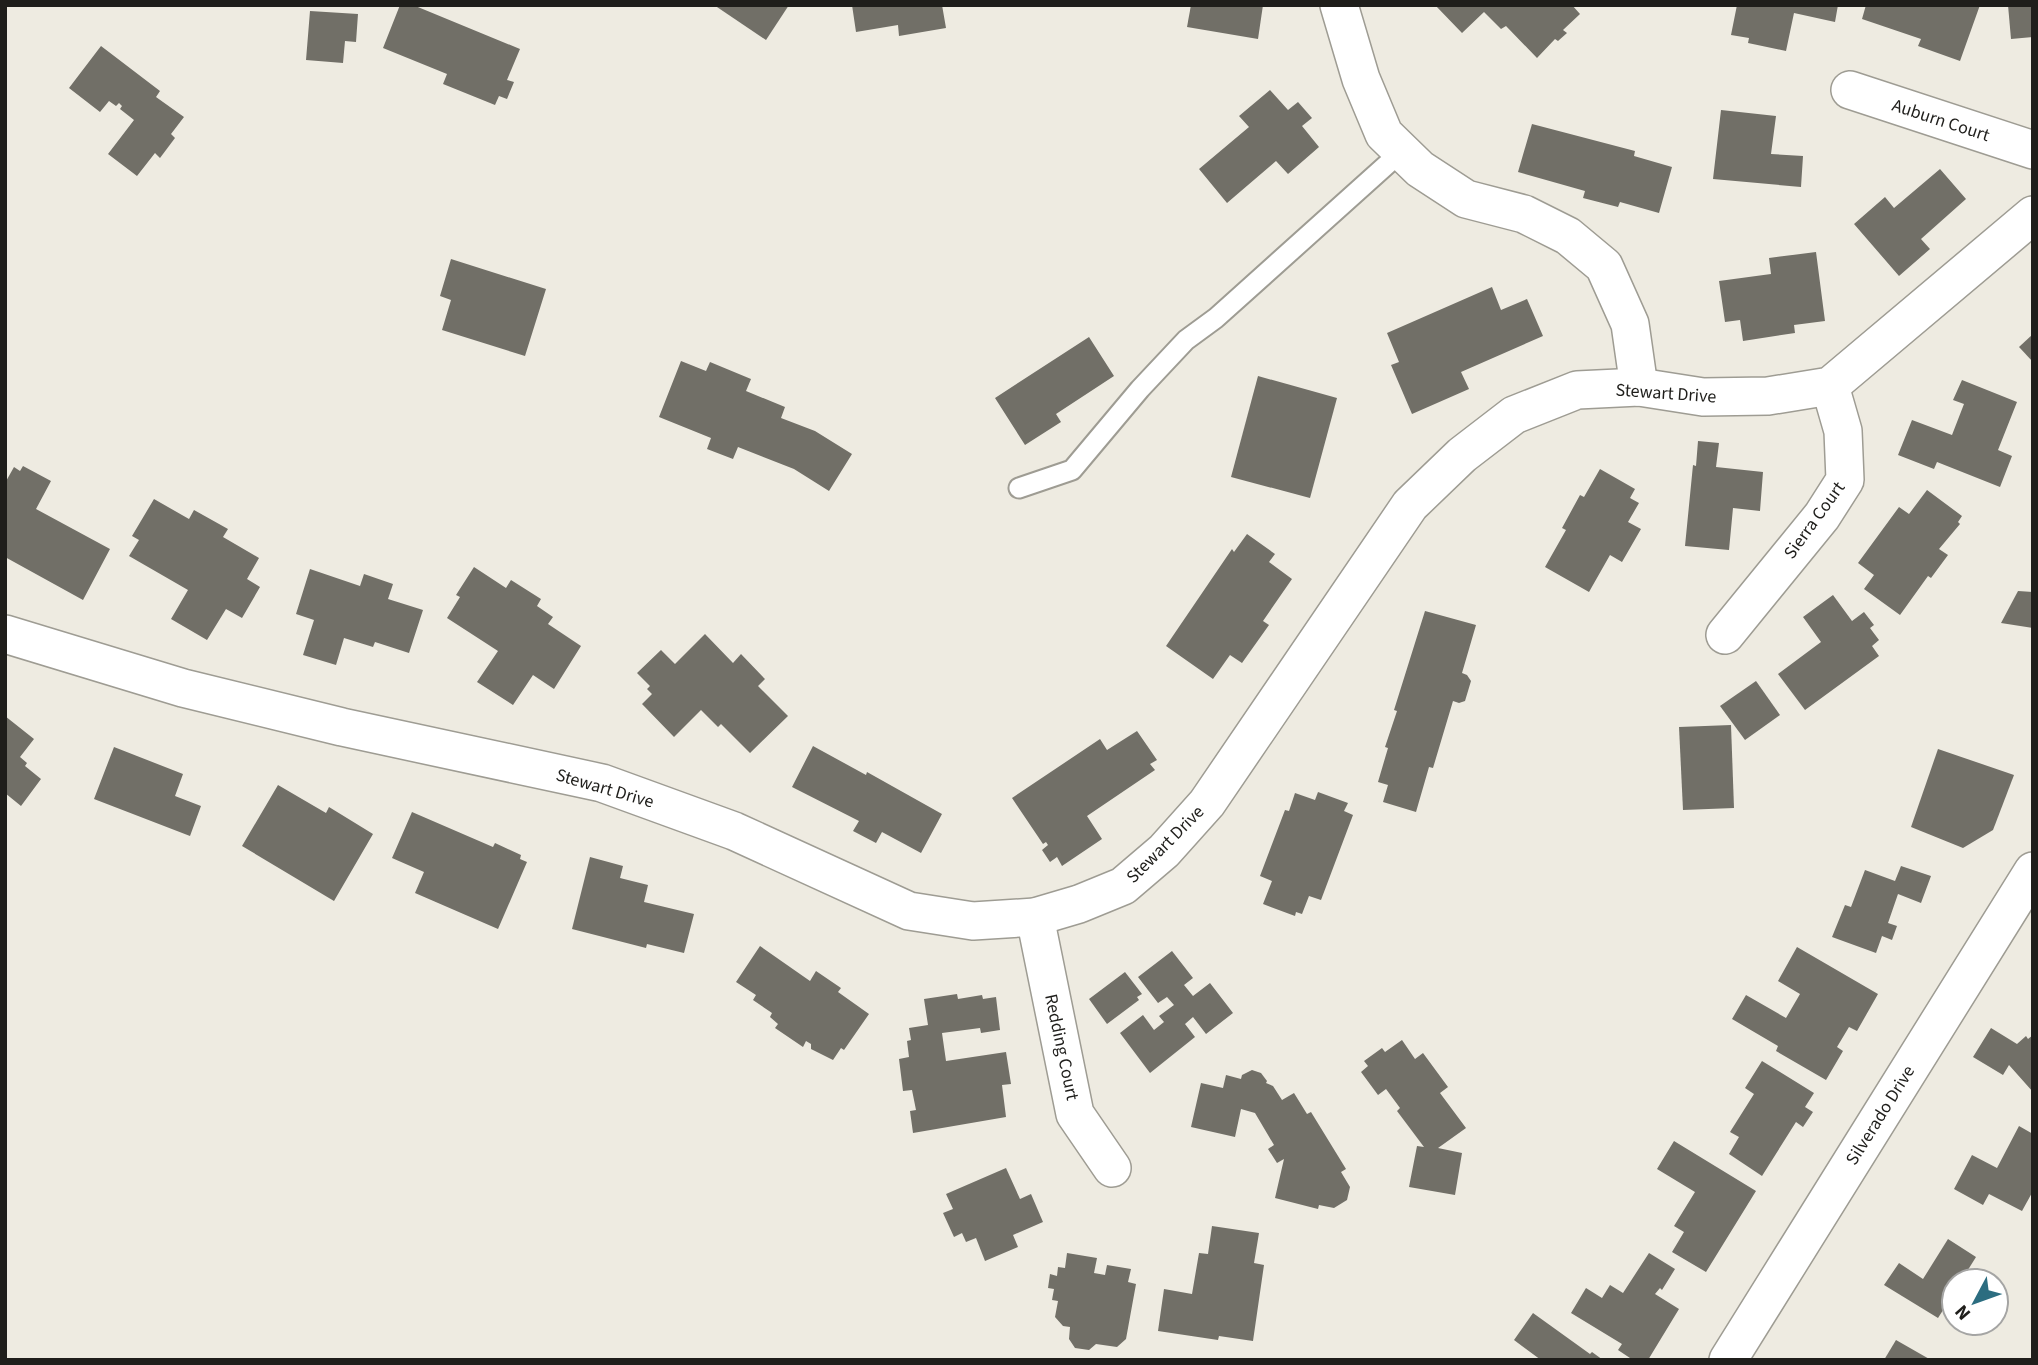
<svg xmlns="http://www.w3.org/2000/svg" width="2038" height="1365" font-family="'Source Sans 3',sans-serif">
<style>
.building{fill:#716f67}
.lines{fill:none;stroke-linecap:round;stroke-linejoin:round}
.lane-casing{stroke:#9e9c93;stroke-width:23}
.street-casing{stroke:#9e9c93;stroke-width:40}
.lane{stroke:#fff;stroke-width:19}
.street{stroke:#fff;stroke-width:37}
.labels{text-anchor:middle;stroke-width:5;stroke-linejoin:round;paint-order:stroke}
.street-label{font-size:18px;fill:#1f1e1b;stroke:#fff}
</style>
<rect width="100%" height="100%" fill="#eeebe1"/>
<g class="building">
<polygon points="400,5 413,5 520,49 507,80 514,82 507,99 499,96 495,105 443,84 447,74 383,48"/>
<polygon points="714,5 789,5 766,40"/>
<polygon points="852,5 942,5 946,28 899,36 898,25 856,32"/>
<polygon points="1191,5 1263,5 1258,39 1187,27"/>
<polygon points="1435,5 1572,5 1580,14 1563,30 1567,33 1558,41 1555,39 1537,58 1506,26 1501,29 1484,12 1462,33"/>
<polygon points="1737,5 1838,5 1835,22 1794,13 1786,51 1748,43 1749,38 1731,35"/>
<polygon points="1866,5 1980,5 1960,61 1918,46 1921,39 1862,19"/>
<polygon points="2008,5 2033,5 2033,37 2011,39"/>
<polygon points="310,11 358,14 356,42 345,41 343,63 306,60"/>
<polygon points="101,46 160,91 156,97 184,117 171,134 175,138 160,158 155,153 137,176 108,154 134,120 120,109 122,106 119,103 116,106 109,101 100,112 69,88"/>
<polygon points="1270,90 1288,110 1298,102 1312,118 1302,126 1319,147 1288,174 1276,161 1227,203 1199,169 1249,127 1239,116"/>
<polygon points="1721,110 1776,116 1771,154 1803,156 1801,187 1713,179"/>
<polygon points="1532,124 1635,151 1634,156 1672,167 1659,213 1620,202 1618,207 1583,198 1585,191 1518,172"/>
<polygon points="1940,169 1966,199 1921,239 1930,249 1899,276 1854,224 1885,197 1894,208"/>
<polygon points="1816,252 1825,321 1794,325 1795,333 1743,341 1740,320 1725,322 1719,281 1771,274 1769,258"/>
<polygon points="451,259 546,289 525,356 442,330 451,300 440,296"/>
<polygon points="1492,287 1501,310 1527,299 1543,336 1461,372 1469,389 1412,414 1391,365 1399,362 1387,333"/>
<polygon points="2033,334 2033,362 2019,347"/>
<polygon points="1089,337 1114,376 1056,414 1061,422 1025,445 995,398"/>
<polygon points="681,361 706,371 710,362 751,379 746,391 785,407 781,418 815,431 852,454 829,491 794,469 738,447 733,459 707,449 711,438 659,417"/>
<polygon points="1258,376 1337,398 1310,498 1231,477"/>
<polygon points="1962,380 2017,402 1998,450 2012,456 2000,487 1937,462 1934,469 1898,455 1912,420 1952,435 1964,404 1953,400"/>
<polygon points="1698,441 1719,443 1716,467 1763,472 1760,511 1733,508 1729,550 1685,546 1693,465 1696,466"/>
<polygon points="23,466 51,481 36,509 110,549 83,600 5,557 5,483 14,467 20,471"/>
<polygon points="1600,469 1635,489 1630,498 1639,503 1628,522 1641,529 1622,562 1610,555 1589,592 1545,567 1566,530 1562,528 1580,495 1584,497"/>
<polygon points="1927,490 1962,516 1958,522 1960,524 1939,549 1948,555 1931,578 1928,576 1900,615 1864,589 1874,575 1858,563 1899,507 1909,514"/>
<polygon points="154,499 189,519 194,510 228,529 223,537 259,558 247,579 260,587 242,618 226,609 207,640 171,619 188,590 129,556 139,540 132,536"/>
<polygon points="1247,534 1275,554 1269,562 1292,579 1263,621 1269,625 1242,663 1230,655 1213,679 1166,646 1232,549 1234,552"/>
<polygon points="474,567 506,588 511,580 541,599 537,606 553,617 548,624 581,646 554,689 533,675 513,705 477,682 498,651 447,618 460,597 456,595"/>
<polygon points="310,569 360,586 364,574 393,584 388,599 423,610 409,653 375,642 373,647 344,638 336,665 303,655 314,620 296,614"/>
<polygon points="2018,591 2033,592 2033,628 2001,623"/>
<polygon points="1833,595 1852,621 1864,612 1874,625 1870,628 1879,640 1872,646 1879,656 1805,710 1778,674 1821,642 1803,617"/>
<polygon points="1425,611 1476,625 1462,673 1467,675 1471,681 1465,701 1459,703 1453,701 1433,768 1429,767 1416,812 1383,802 1388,785 1378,782 1388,748 1385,747 1397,711 1394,710"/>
<polygon points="705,634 733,663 741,654 765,679 758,686 788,716 750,753 721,724 718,727 701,710 674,737 642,704 652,694 647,689 650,686 637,673 661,650 675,664"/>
<polygon points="1756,681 1780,715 1745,740 1720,706"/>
<polygon points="5,716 34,739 20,757 27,763 25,766 41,779 21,806 5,793"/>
<polygon points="1731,725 1734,808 1683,810 1679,727"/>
<polygon points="1137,731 1157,760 1150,764 1155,770 1087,816 1102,839 1062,866 1057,857 1050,862 1042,850 1048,845 1046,842 1043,844 1012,798 1100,739 1107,750"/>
<polygon points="813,746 866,775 867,772 942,814 921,853 882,832 876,843 853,831 859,821 792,787"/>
<polygon points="114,747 183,774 175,796 201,806 190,836 94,799"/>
<polygon points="1938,749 2014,775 1993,830 1963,848 1911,827"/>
<polygon points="278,785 326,813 329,807 373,834 334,901 242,846"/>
<polygon points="1318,792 1348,803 1344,811 1353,815 1321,900 1309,896 1302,914 1296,912 1295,916 1263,904 1272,881 1260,876 1285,810 1289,811 1295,793 1315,800"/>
<polygon points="412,812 493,847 495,843 521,855 520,859 527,862 498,929 415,893 424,872 392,858"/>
<polygon points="590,857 623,866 620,878 648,885 644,902 694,914 684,953 647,944 646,948 572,929"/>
<polygon points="1901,866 1931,876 1921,903 1898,894 1888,923 1897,926 1892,940 1882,936 1876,953 1832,937 1845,905 1851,907 1865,870 1895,881"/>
<polygon points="760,946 810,981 816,971 841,988 838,992 869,1014 844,1050 841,1048 833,1060 811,1049 811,1044 806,1041 803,1047 775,1028 778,1024 770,1017 772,1013 753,1000 756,995 736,982"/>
<polygon points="1797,947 1878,994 1857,1031 1849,1027 1837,1047 1843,1051 1826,1080 1776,1051 1778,1046 1732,1019 1746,995 1786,1018 1800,994 1778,981"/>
<polygon points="1172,951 1193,978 1184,985 1193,996 1210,983 1233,1013 1206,1034 1193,1017 1185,1024 1195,1037 1150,1073 1120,1033 1143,1015 1154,1030 1164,1022 1159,1016 1174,1005 1167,997 1158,1003 1138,977"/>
<polygon points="1125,972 1142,994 1137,997 1139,1000 1107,1024 1089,999"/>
<polygon points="957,994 958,999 982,995 983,999 996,997 1000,1030 981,1033 980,1028 942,1033 946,1061 1006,1052 1011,1084 1002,1085 1006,1117 913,1133 910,1111 916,1110 912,1090 903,1091 899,1059 909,1057 907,1041 911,1040 909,1028 928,1025 924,999"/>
<polygon points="1991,1028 2017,1044 2026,1036 2028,1039 2033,1035 2033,1092 2009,1065 2003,1075 1973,1057"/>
<polygon points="1402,1040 1415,1059 1423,1053 1448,1087 1440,1093 1466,1128 1438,1148 1462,1153 1455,1195 1409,1187 1417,1146 1424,1147 1397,1111 1400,1108 1386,1089 1378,1095 1361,1072 1368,1066 1364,1061 1382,1048 1385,1052"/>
<polygon points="1762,1061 1814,1093 1805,1107 1813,1112 1803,1127 1796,1122 1762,1176 1729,1154 1739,1137 1730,1132 1754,1094 1745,1088"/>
<polygon points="1252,1070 1261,1073 1267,1081 1266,1083 1273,1086 1282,1100 1294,1093 1307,1114 1311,1112 1346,1169 1341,1172 1350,1187 1347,1200 1334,1208 1319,1205 1318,1209 1275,1198 1284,1159 1277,1163 1268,1149 1274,1145 1255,1113 1241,1109 1235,1137 1191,1127 1201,1083 1223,1088 1226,1075 1241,1079 1242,1075"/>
<polygon points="2019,1126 2033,1134 2033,1191 2022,1211 1989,1194 1983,1205 1954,1189 1972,1155 1997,1168"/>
<polygon points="1674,1141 1756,1191 1706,1272 1672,1252 1684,1232 1674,1226 1695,1192 1657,1169"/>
<polygon points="1006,1168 1020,1199 1031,1194 1043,1222 1013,1235 1018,1247 985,1261 976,1238 966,1242 962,1233 954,1237 943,1213 953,1209 946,1194"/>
<polygon points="1212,1226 1259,1233 1254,1263 1264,1265 1253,1341 1219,1336 1218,1340 1158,1331 1164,1289 1192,1294 1199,1253 1208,1254"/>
<polygon points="1948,1239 1976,1257 1961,1281 1954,1281 1954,1293 1938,1318 1884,1285 1899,1263 1923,1279"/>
<polygon points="1067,1253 1097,1258 1094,1273 1105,1275 1107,1265 1131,1269 1128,1282 1136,1284 1126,1339 1117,1347 1096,1344 1089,1350 1075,1348 1069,1339 1070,1327 1063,1326 1055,1317 1058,1301 1052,1300 1054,1289 1048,1288 1050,1274 1057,1276 1058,1267 1065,1268"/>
<polygon points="1649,1253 1675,1269 1662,1290 1660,1288 1655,1294 1679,1309 1648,1360 1633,1360 1618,1350 1622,1344 1571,1313 1586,1288 1602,1298 1610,1285 1623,1293"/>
<polygon points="1533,1313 1590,1354 1592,1352 1603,1360 1541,1360 1514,1340"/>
<polygon points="1896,1340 1931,1360 1884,1360"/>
</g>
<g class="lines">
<defs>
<polyline id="lane" points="1019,488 1072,470 1140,389 1186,340 1216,318 1402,151"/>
<g id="street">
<polyline points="1339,5 1361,79 1384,134 1420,169 1466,199 1524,214 1568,236 1604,266 1630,324 1639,387"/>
<polyline points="1850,90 2033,150"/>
<polyline points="5,634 183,688 342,727 602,783 734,831 909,911 973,921 1035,917 1079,904 1123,886 1164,851 1207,803 1410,505 1462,455 1514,415 1577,390 1639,387 1703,397 1768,396 1830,386 2033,215"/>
<polyline points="1725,635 1822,516 1845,480 1843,431 1830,386"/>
<polyline points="1035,917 1075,1114 1112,1168"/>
<polyline points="1728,1360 2033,871"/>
</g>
</defs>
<use href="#lane" class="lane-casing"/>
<use href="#street" class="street-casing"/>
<use href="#lane" class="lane"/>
<use href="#street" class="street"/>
</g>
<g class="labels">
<g class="street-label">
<text transform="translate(1941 120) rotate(18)" y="6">Auburn Court</text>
<text transform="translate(1666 393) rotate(4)" y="6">Stewart Drive</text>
<text transform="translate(1814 520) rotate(-54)" y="6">Sierra Court</text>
<text transform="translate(605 788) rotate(16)" y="6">Stewart Drive</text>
<text transform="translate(1165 844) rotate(-45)" y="6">Stewart Drive</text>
<text transform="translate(1062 1047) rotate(78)" y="6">Redding Court</text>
<text transform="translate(1880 1115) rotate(-58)" y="6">Silverado Drive</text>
</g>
</g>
<rect width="2038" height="1365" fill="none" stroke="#1f1e1b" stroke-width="14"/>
<g transform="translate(1975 1302) rotate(229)"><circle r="33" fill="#ffffff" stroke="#a5a5a4" stroke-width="2"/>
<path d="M0-5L12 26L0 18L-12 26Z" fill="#2c6d80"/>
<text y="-10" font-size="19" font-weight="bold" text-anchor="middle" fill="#1f1e1b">N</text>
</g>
</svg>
